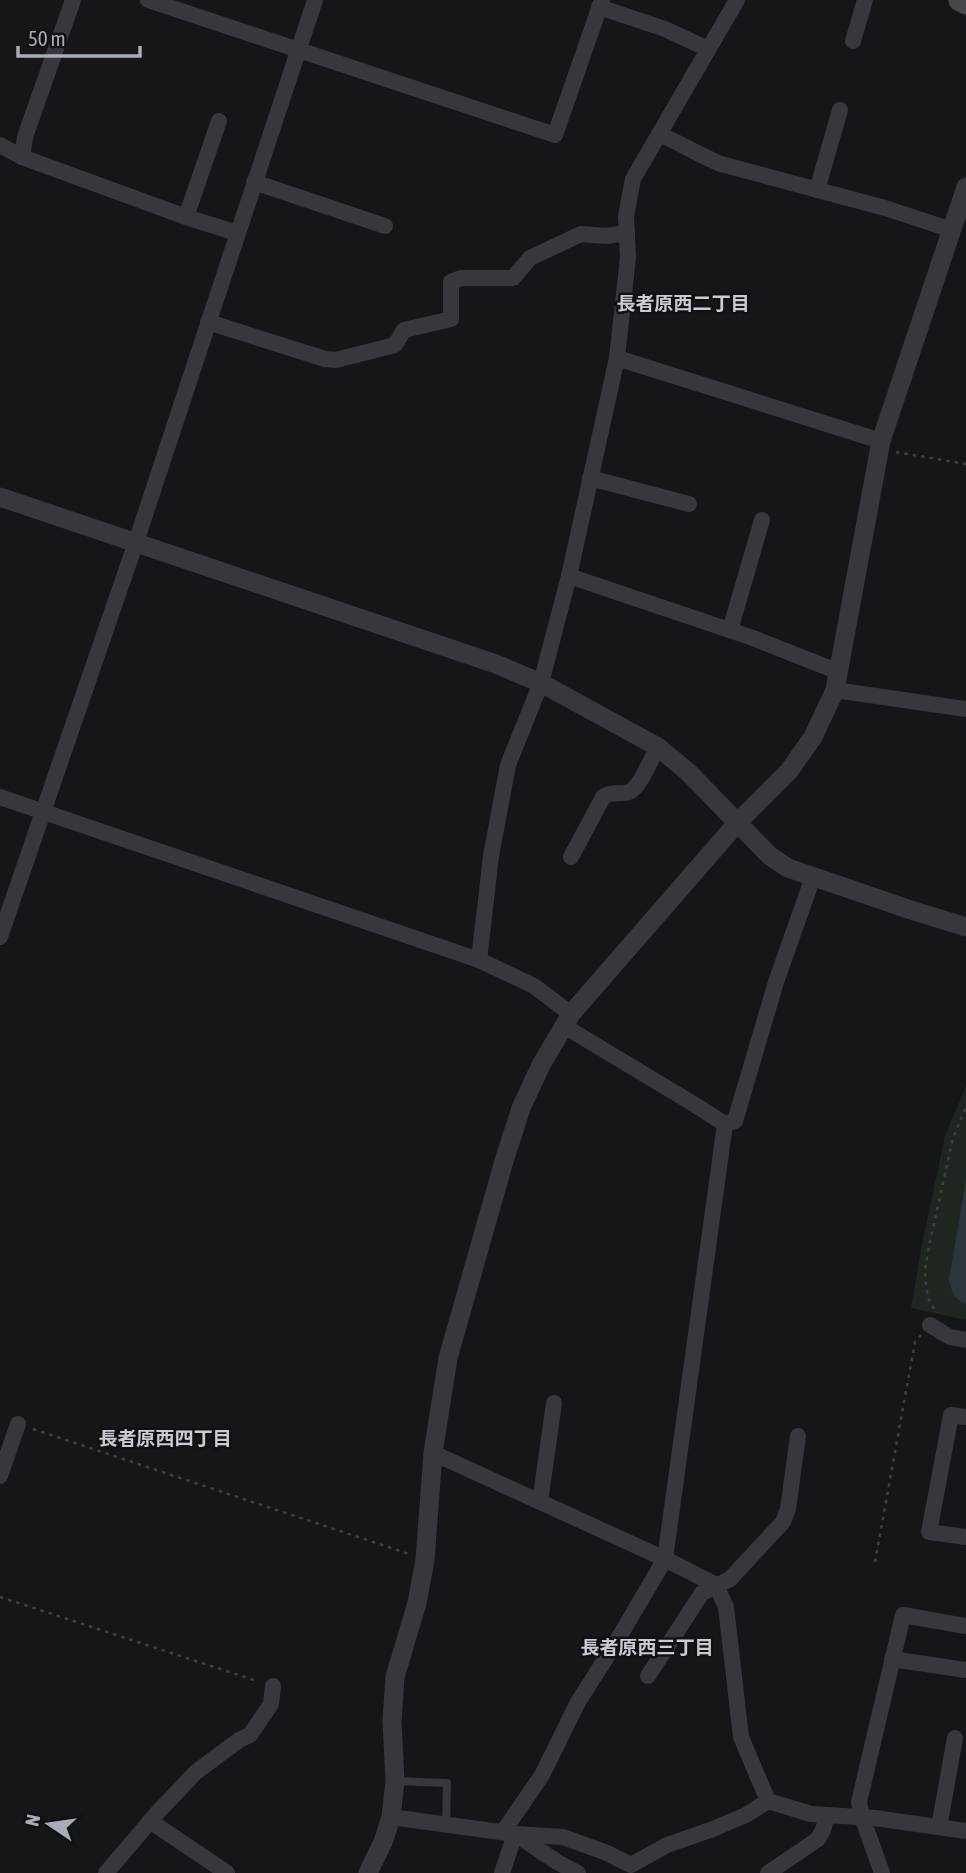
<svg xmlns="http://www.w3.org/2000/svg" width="966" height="1873" font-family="'Asap Condensed','Noto Sans JP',sans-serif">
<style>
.green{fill:#1e261f}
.water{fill:#2c353c}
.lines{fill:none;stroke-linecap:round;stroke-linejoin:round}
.path{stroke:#3d3f44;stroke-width:2.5;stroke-dasharray:3.5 5;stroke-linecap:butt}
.service{stroke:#37383d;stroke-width:8}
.minor{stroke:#37383d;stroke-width:16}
.tertiary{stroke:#37383d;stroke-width:19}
.secondary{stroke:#45474d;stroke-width:23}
.labels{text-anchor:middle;stroke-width:5;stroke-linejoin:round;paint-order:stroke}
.neighbourhood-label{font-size:19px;font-weight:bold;fill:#c9ccd4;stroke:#111113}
</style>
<rect width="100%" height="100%" fill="#161618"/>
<polygon class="green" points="966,1086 966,1320 911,1308 922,1244 945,1136"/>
<path class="water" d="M966,1179V1304C954,1300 951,1290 949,1279Z"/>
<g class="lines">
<g class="path">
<polyline points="896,452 966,464"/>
<polyline points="934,1309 928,1298 926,1285 925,1269 929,1246 953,1138 966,1107"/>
<polyline points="33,1429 409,1554"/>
<polyline points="875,1562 915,1342 921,1335"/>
<polyline points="0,1597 257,1681"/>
</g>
<polyline class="service" points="395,1781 447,1783 446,1824"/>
<g class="minor">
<polyline points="148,0 555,135 602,0"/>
<polyline points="599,7 665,29 708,49"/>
<polyline points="853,41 865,0"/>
<path d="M659,134C680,143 699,155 721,164L885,208L952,230"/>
<polyline points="0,145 22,157 186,217 237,233"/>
<polyline points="22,157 25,137 73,0"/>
<polyline points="254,182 385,226"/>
<polyline points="817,190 840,110"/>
<polyline points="186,217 219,121"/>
<polyline points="208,322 325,359 336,360 395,345 404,330 451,319 451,282 461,278 513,278 530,258 581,234 606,236 627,233"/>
<polyline points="617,358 881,441"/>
<polyline points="590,478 689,504"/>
<polyline points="569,576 753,638 839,672"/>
<polyline points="730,630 762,520"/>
<polyline points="835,690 966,709"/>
<polyline points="0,797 479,960 534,986 571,1014"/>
<path d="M571,857L603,797C613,790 622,796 631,791C641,785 652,757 658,747"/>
<polyline points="0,937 136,542 315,0"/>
<polyline points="479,960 491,856 508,765 541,683 569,576 617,358 628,257 626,216 633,179 737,0"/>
<polyline points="564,1026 692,1103 725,1124"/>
<polyline points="725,1124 735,1121 776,982 813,877"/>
<polyline points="930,1325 950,1337 966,1340"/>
<polyline points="966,1417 951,1415 929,1532 966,1537"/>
<polyline points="433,1453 665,1559 716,1585 726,1607 741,1737 768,1801"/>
<polyline points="0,1476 18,1424"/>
<polyline points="540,1502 554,1403"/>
<polyline points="892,1659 966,1670"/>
<polyline points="648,1676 702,1593 730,1579 783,1522 788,1509 798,1436"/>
<polyline points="391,1817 515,1834 563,1837 607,1853 631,1865 667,1845 713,1829 746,1815 768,1801 811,1814 875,1818 966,1831"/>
<polyline points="150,1821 227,1873"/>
<polyline points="939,1827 955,1738"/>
<polyline points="503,1832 542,1775 578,1702 615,1644 665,1559 725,1124"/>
<polyline points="517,1835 557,1862 578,1873"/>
<polyline points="106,1873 158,1812 196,1772 239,1740 250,1735 271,1704 273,1686"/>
<polyline points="502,1873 515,1834"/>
<polyline points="768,1873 818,1839 823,1830 827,1815"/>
<polyline points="882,1873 862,1817 859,1802 903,1615 966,1626"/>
</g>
<g class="tertiary">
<polyline points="0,497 496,664 541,683 658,747 688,772 770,856 788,868 911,910 966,927"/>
<polyline points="368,1873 383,1842 391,1817 395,1781 392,1721 395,1677 417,1603 425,1560 433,1453 448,1358 504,1161 521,1108 541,1065 571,1014 738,822 789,771 813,737 835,690 881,441 966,187"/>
</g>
<polyline class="secondary" points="960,0 966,3"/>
</g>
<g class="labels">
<g class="neighbourhood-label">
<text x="683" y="310">長者原西二丁目</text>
<text x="165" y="1445">長者原西四丁目</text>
<text x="647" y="1654">長者原西三丁目</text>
</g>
</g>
<g transform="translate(49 1824) rotate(283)" stroke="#111113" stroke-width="5" paint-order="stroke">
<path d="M0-5L12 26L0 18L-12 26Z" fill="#a8adb8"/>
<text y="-10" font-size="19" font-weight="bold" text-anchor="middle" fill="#a8adb8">N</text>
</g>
<path d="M18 46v10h122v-10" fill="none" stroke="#a8adb8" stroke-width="3.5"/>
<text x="28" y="46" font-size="21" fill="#a8adb8" stroke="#111113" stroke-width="5" paint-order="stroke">50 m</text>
</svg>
